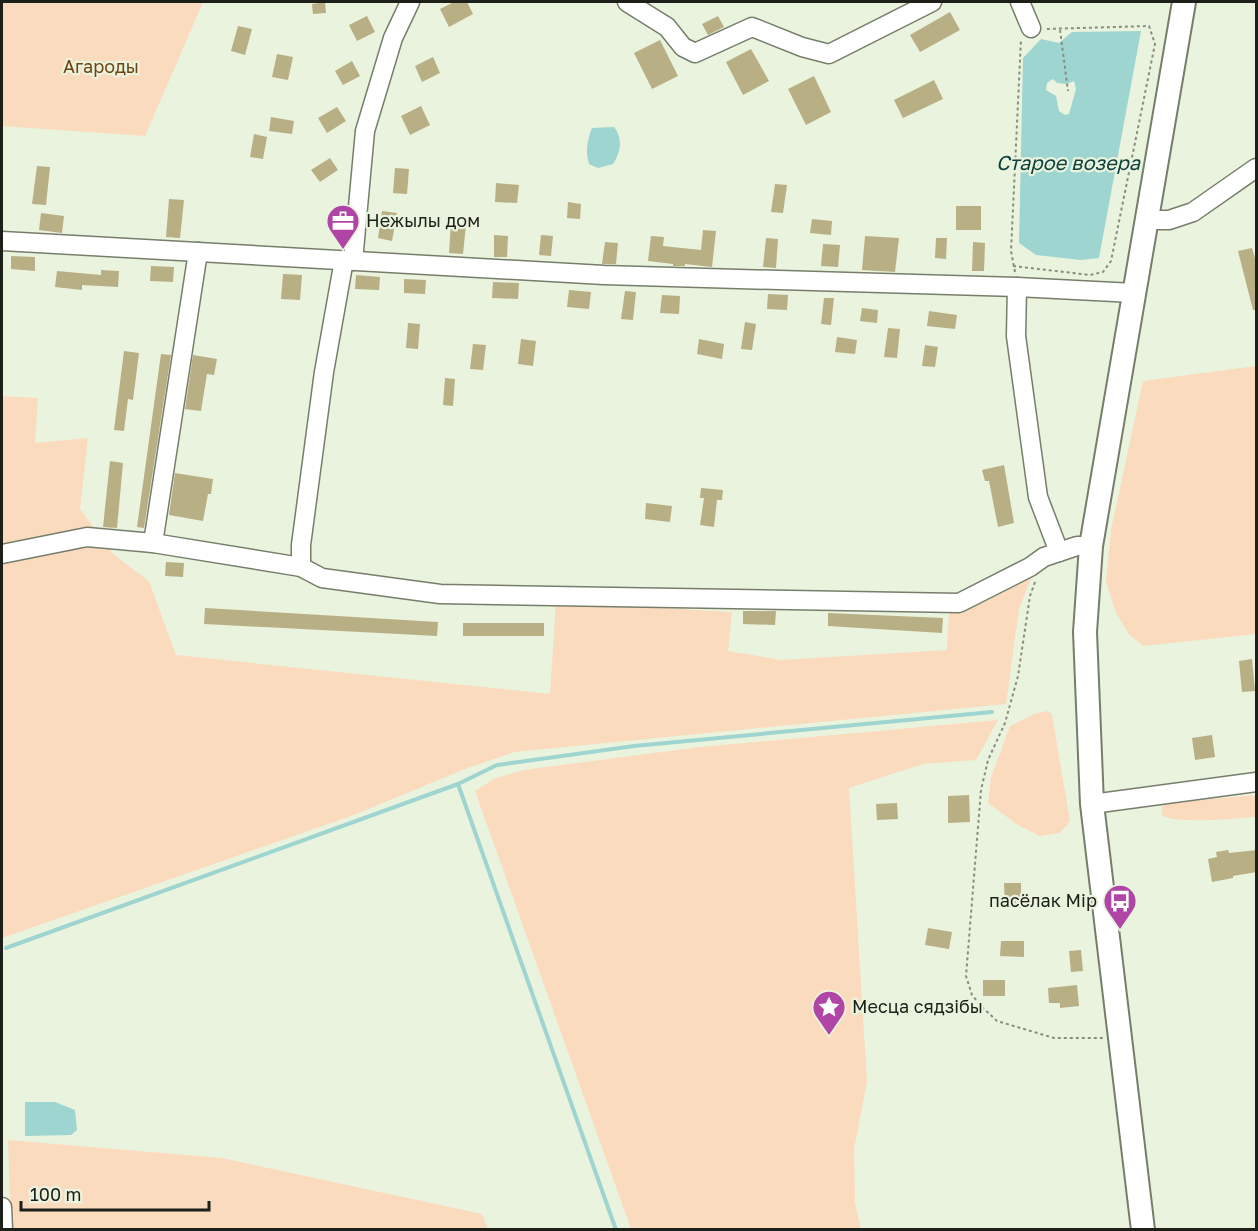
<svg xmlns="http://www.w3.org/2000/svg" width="1258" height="1231" font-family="'Golos Text',sans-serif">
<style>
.green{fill:#fbdbbe}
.water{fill:#9ed5d0;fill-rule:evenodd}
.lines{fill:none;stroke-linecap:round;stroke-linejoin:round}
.stream{stroke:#9ed5d0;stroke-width:4}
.building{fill:#b9af85}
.minor-casing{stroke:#767e6b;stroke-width:21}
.major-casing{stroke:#767e6b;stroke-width:26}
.path{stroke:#888e7f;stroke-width:2;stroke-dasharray:3 3;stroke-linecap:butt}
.minor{stroke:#fff;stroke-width:18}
.major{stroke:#fff;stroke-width:22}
.labels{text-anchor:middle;stroke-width:4.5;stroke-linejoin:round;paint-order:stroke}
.park-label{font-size:18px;fill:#704411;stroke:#eaf3de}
.poi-label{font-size:18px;fill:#1d2018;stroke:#eaf3de;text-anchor:start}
.water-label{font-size:20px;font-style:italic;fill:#0d413d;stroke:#eaf3de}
</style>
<rect width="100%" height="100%" fill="#eaf3de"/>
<g class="green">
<polygon points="2,2 203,2 145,136 2,126"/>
<polygon points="1256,366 1256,634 1143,646 1129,634 1116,613 1106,582 1111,530 1143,381"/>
<polygon points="2,396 38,398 35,443 88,438 80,509 114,555 149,581 176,655 550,694 556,602 732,612 728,651 781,660 947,650 949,611 981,599 1032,576 1019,609 1006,704 514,752 465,769 354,815 2,938"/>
<polygon points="1048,711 1052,715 1070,821 1060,833 1040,836 1018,825 988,803 991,777 1010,726 1034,714"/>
<polygon points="998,720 976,760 923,764 849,788 867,1082 854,1149 855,1203 861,1229 631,1229 475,791 494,779 523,770 700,747"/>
<path d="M1256,795V817C1237,818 1175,825 1162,815V807L1167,803Z"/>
<polygon points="8,1140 222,1158 482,1214 488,1229 11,1229"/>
</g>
<g class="water">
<path d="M1141,31L1099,258L1081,260L1036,255L1019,243L1023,58L1041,39L1059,43L1072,32ZM1053,79L1057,83L1067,84L1074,81L1076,89L1069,114L1065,115L1059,111L1056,96L1046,90L1047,83Z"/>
<path d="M614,127C623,138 621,152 613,164L598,168L589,164C585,151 587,141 592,128Z"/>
<polygon points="25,1102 55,1102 75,1110 77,1130 71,1135 25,1136"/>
</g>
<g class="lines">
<g class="stream">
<polyline points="458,784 616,1230"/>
<polyline points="6,948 458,784 497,765 634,746 992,712"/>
</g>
</g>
<g class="building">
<polygon points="325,2 326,13 313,14 312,4"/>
<polygon points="454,2 467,2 473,14 449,27 440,9"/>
<polygon points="950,12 960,30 920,52 910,35"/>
<polygon points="367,16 375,32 357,41 349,25"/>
<polygon points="718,16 724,27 708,35 702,24"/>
<polygon points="238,26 252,29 245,55 231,51"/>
<polygon points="660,40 678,76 652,89 634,53"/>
<polygon points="751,49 769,81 743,95 726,62"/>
<polygon points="277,54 293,57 288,80 272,77"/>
<polygon points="433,57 440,73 422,82 415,66"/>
<polygon points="352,61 360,76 343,85 335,71"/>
<polygon points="814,76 831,112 806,125 788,89"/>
<polygon points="934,80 943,99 903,118 894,100"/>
<polygon points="421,106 430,125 410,135 401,116"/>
<polygon points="337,107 346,121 327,133 318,118"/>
<polygon points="271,117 294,121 292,134 269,131"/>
<polygon points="254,134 267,137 263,159 250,157"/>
<polygon points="330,158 338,170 320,182 311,170"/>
<polygon points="37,166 50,167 46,205 32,204"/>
<polygon points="395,168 409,169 407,194 393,193"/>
<polygon points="496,183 519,185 517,203 495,202"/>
<polygon points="775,184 787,185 783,213 771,212"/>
<polygon points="169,199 184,200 180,238 166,237"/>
<polygon points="568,202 581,204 580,219 567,218"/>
<rect x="956" y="206" width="25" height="24"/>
<polygon points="382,211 397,213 392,241 378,238"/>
<polygon points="41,213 64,216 62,233 39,230"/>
<polygon points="812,219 832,221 831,235 810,233"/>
<polygon points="451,223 466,225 463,254 449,253"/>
<polygon points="703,230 716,231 712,267 685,264 685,266 673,266 673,264 648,261 651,236 664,237 663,246 701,250"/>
<polygon points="494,235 508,236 507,257 494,257"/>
<polygon points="541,235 553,236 551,256 539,255"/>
<polygon points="865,236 899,238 895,272 862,270"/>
<polygon points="766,238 778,239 776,268 763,267"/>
<polygon points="936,238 947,238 946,259 935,258"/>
<polygon points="605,242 618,243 616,264 602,264"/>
<polygon points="973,242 985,243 984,271 972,271"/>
<polygon points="823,244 840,245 838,267 821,266"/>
<polygon points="1252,248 1257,265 1257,310 1253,310 1238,251"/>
<polygon points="11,256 35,257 35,271 11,269"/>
<polygon points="151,266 174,267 173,282 150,281"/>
<polygon points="101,270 119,271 118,287 82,285 82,290 55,287 57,271 101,275"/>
<polygon points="283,274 302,275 300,300 281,299"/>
<polygon points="356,275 380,277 379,290 355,289"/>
<polygon points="404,279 426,280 425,294 404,293"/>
<polygon points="493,282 519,283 518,299 492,298"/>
<polygon points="569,290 591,292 589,309 567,307"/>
<polygon points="625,291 636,292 633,320 621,319"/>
<polygon points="768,294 788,295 787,310 767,309"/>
<polygon points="662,295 680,296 679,314 660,313"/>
<polygon points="824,298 834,298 831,325 821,324"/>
<polygon points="862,308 878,310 877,323 860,321"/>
<polygon points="929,311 957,315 955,329 927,326"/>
<polygon points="745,322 756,324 752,350 741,349"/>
<polygon points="408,323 420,324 418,349 406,348"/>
<polygon points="888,328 900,329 897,358 884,357"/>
<polygon points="837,337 857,340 855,354 835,352"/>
<polygon points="521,339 536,341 533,366 518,364"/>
<polygon points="699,339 724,344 722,359 697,354"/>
<polygon points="473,344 486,345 483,370 470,369"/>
<polygon points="925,345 938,347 935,367 922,366"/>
<polygon points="124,351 139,353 133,400 128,399 124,431 114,430"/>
<polygon points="161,354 171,355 144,528 137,527"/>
<polygon points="193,355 217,359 214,375 207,374 201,411 185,409"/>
<polygon points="445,378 455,379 453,406 443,405"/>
<polygon points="110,461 123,463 117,528 103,527"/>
<polygon points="1004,465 1014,523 998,527 989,481 985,481 982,470"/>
<polygon points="175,473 213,479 211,494 208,494 203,521 169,515"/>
<polygon points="701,488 723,490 722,500 717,500 714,527 700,525 704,498 700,498"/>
<polygon points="646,503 672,506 670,522 645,519"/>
<polygon points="166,562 184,563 183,577 165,576"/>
<polygon points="205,608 438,622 437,636 204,624"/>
<polygon points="743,611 776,611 775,625 743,624"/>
<polygon points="828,613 943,618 942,633 828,626"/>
<rect x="463" y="623" width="81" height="13"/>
<polygon points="1252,659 1255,691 1242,692 1239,661"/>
<polygon points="1212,735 1215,757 1195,760 1192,738"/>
<polygon points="969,795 970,822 948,823 948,796"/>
<polygon points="897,803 898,819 877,820 876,804"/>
<polygon points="1228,850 1229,853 1257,850 1257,872 1233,876 1233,878 1212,882 1208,859 1217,857 1216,852"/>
<polygon points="1004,883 1021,883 1021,908 1005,908"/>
<polygon points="928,928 952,932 949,949 925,945"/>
<polygon points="1001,941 1024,941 1024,957 1000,956"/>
<polygon points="1081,950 1083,971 1071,972 1069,951"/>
<rect x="983" y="980" width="22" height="16"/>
<polygon points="1077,985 1079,1006 1060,1008 1060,1003 1049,1003 1048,988"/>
</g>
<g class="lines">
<defs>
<g id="minor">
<polyline points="627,2 667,27 683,47 695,53 752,27 802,47 829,54 932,2"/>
<polyline points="1020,2 1031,28"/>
<polyline points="1147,220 1169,220 1193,212 1256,168"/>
<polyline points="2,241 604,275 1017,287 1134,293"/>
<polyline points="198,252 153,543 301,567 322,578 440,594 959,603 1030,567 1044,557 1077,546 1091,546"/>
<polyline points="353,261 365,131 393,38 410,2"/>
<polyline points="1017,287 1016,336 1038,497 1059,552"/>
<polyline points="2,554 87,537 153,543"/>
<polyline points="301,567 301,545 324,372 344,260"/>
<polyline points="1092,804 1256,782"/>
<polyline points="2,1207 3,1230"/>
</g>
<polyline id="major" points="1143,1230 1092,804 1085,632 1091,546 1184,2"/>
</defs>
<use href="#minor" class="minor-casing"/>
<use href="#major" class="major-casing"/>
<g class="path">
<polyline points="1060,30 1068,91"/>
<polyline points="1013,266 1090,275 1103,272 1111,261 1155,44 1149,26 1046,29"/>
<polyline points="1015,272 1011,251 1021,39"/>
<polyline points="1035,582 1030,596 1018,676 1005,723 988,760 981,790 966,976 972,995 981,1006 997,1021 1054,1038 1103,1038"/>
</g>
<use href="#minor" class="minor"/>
<use href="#major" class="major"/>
</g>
<defs>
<symbol id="office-pin" viewBox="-11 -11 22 30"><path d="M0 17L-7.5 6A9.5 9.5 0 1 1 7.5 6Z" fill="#b045a5" stroke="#eaf3de"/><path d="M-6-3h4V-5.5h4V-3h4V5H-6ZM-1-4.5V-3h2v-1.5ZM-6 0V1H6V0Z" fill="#fff"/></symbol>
<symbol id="bus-pin" viewBox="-11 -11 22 30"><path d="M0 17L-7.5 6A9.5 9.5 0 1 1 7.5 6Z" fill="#b045a5" stroke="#eaf3de"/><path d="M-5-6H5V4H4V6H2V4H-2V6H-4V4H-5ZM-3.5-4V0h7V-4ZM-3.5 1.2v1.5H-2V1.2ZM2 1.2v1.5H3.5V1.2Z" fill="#fff"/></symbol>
<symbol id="sight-pin" viewBox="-11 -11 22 30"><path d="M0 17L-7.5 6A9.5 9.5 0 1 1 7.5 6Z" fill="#b045a5" stroke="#eaf3de"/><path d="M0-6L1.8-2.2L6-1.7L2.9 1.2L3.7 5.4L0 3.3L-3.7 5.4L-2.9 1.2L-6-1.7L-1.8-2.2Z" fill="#fff"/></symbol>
</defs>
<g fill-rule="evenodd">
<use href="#office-pin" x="324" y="202" width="38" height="52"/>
<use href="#bus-pin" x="1101" y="882" width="38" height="52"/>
<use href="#sight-pin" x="810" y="988" width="38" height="52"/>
</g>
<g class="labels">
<g class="park-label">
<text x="101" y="73">Агароды</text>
</g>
<g class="poi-label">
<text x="366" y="227">Нежылы дом</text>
<text x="1097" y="907" text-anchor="end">пасёлак Мір</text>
<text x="852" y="1013">Месца сядзібы</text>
</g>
<g class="water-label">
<text x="1068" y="170">Старое возера</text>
</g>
</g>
<rect width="1258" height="1231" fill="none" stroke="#1d2018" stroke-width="6"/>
<path d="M21 1201v9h188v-9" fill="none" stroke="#1d2018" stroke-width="3"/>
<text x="30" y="1201" font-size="18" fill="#1d2018" stroke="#eaf3de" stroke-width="4.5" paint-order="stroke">100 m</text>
</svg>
